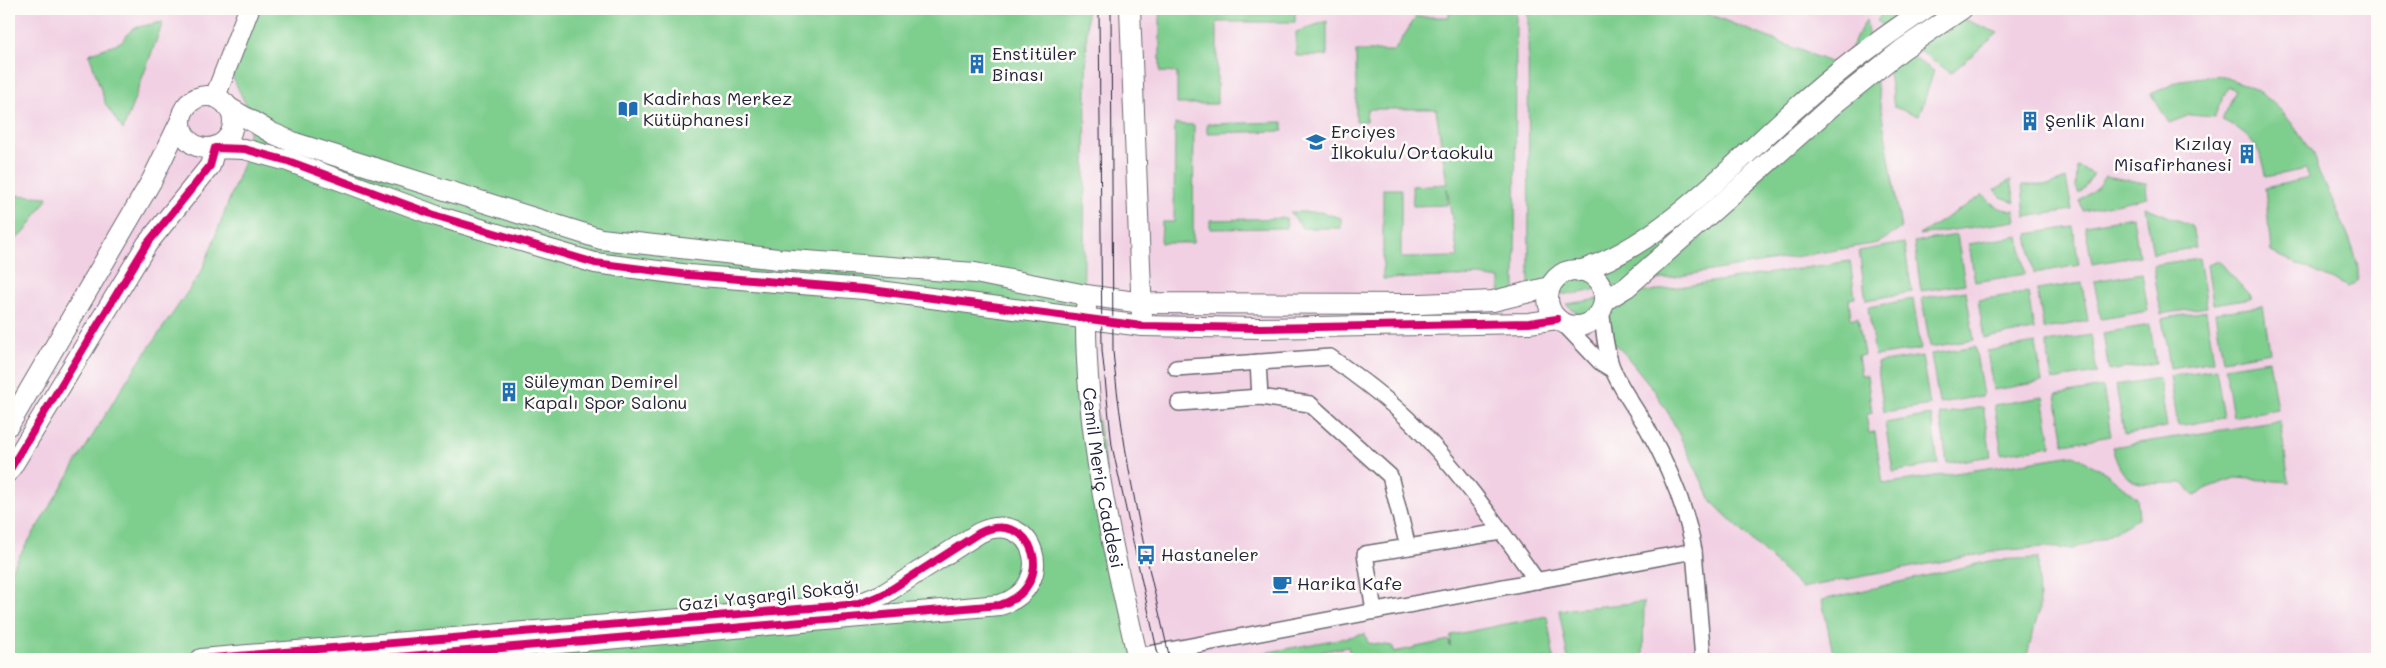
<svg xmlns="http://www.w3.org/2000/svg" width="2386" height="668" font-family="Mali,sans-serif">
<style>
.built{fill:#f1d0e3}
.green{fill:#7ece8e;stroke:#507864}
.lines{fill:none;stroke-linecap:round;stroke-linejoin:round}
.street-casing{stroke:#6c6871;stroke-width:18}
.secondary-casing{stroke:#6c6871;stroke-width:22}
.street{stroke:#fff;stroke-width:15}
.secondary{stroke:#fff;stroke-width:20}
.tram{stroke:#22223b;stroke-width:1}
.cycleway-casing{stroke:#fdfcf7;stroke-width:11}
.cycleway{stroke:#d6006c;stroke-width:8}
.labels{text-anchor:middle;stroke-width:5;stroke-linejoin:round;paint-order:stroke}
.poi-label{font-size:18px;fill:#22223b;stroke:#fdfcf7;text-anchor:start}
.street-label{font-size:18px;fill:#22223b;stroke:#fdfcf7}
</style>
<rect width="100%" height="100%" fill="#fdfcf7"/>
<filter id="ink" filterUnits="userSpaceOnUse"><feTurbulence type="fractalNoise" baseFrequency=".02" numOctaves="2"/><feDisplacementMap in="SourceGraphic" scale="10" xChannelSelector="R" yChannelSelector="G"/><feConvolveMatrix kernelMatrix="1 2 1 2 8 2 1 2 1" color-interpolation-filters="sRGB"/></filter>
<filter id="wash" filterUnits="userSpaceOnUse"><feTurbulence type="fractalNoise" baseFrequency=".0096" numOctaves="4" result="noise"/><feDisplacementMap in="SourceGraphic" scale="20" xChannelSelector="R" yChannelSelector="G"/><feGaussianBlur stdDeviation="1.12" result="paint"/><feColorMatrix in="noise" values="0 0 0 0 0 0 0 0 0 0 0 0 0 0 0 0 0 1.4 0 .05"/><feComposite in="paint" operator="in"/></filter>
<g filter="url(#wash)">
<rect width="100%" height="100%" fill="#f4ead5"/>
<rect class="built" x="9" y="9" width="2368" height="650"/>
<g class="green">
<polygon points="249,9 1087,9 1083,331 1138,659 9,659 9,573 126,381 202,271 249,148 249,111 227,66"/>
<polygon points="1160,9 1295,9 1295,22 1217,22 1217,104 1177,104 1177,73 1160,72"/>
<polygon points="1449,9 1516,9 1515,293 1500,293 1500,279 1479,276 1383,279 1383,189 1401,189 1401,258 1458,257 1447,188 1447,205 1413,206 1412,186 1447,184 1436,109 1367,109 1366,121 1356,121 1356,51 1394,51 1416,17 1449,17"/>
<polygon points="1528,9 1696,9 1840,66 1866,20 1901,229 1878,243 1573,294 1529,294"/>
<polygon points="1885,9 1940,9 1998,33 1951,73 1877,21"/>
<polygon points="1327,21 1327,56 1296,56 1296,32"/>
<polygon points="163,22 123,130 106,105 89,54 121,42 133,28"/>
<polygon points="1884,39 1934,71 1919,116 1894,107"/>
<path d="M2217,75C2262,88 2278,102 2304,141C2309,150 2318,157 2317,168C2327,190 2361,254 2358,276C2358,282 2354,284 2349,287L2271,252L2265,188L2309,178L2306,169L2266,177C2263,149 2248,131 2222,120L2236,91L2228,87L2214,117L2190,115L2169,123L2151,94L2182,80Z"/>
<polygon points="1283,122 1283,131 1207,133 1207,124"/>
<polygon points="1175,124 1194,125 1193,243 1161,243 1162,222 1174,222"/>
<polygon points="2077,167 2094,174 2079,194 2076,187"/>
<polygon points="2105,176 2146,183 2147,197 2083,211 2080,201 2098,186"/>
<polygon points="2066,179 2072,210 2025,217 2022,185 2050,185"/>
<polygon points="2011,180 2015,202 2001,197 1994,190"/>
<polygon points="9,183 14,195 48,197 25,232 9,244"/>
<path d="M1983,195C1993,205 2000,211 2014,210L2016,221L1919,235Z"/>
<polygon points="2145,207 2192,226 2196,248 2153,254"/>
<polygon points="1290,212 1320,212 1341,218 1341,228 1302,228"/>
<polygon points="2133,217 2139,256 2092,264 2085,225"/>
<polygon points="1286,218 1287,228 1210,229 1210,220"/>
<polygon points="2073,227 2079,265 2034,273 2028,234"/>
<polygon points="1957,235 1965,284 1921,291 1914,242"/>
<polygon points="2019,236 2025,274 1975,282 1969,244"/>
<polygon points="1904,243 1912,292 1866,300 1859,251"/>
<polygon points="2199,258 2207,307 2161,314 2153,265"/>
<polygon points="1850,261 1855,298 1849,299 1851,319 1858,318 1864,355 1858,356 1861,375 1867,375 1872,413 1866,415 1869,433 1875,433 1883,484 2074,455 2106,473 2137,498 2139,518 2104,538 2073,549 2042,547 1998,551 1801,588 1712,502 1670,416 1654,390 1624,353 1599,330 1566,304"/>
<polygon points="2219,261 2252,298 2213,304 2207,265"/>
<polygon points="2142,273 2148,311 2101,319 2094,281"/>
<polygon points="2082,283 2088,321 2044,329 2037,290"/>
<polygon points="1966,291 1974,340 1930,347 1922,298"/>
<polygon points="2028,292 2034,330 1984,338 1978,300"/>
<polygon points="1913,299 1921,349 1875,356 1868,307"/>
<polygon points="2263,306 2270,352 2223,360 2215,313"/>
<polygon points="2206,311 2214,361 2170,368 2162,319"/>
<polygon points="2150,325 2156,363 2109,371 2103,333"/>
<polygon points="2091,335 2097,373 2052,380 2046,342"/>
<polygon points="2036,343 2042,382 1993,390 1987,351"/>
<polygon points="1975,347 1983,396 1939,403 1931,354"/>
<polygon points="1922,356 1930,405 1884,412 1877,363"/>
<polygon points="2269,360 2277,409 2233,417 2225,367"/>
<polygon points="2216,369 2224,418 2178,426 2170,376"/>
<polygon points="2159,378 2167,427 2124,434 2116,385"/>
<polygon points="2103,387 2111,436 2064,444 2056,395"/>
<polygon points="2043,397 2051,446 2002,454 1994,405"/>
<polygon points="1983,407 1991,456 1947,463 1940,414"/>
<polygon points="1931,415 1938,464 1893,472 1885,423"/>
<path d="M2280,421L2289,482L2236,478L2210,487L2194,495L2182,483C2141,483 2124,492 2112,447Z"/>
<polygon points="2038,558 2039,611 2026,659 1834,659 1822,600 1994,560"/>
<polygon points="1644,602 1643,659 1568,659 1559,610"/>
<polygon points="1547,616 1554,659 1351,659 1348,647 1282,659 1232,659 1365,634 1368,643 1393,646 1394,652 1449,640 1450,647 1451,635"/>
</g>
</g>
<g filter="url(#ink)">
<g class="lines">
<defs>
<g id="street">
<polyline points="1564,324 1600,362 1613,370"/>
<polyline points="1258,362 1260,397"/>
<path d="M1176,368L1330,357C1357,376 1384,396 1408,419C1457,467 1497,525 1537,581"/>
<polyline points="1179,403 1260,397 1310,404 1390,476 1408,547"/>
<polyline points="1694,551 1703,659"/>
<polyline points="1374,611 1365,554 1501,532"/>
<path d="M1138,656L1694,551C1686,506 1669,466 1646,426C1635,408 1621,389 1613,370C1605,351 1604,329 1601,309"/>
</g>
<g id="secondary">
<polyline points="1130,9 1142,316"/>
<circle cx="207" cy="122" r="26"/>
<polyline points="215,97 249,9"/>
<polyline points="228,107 272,133 295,143 601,239 778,259 975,273 1086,295 1142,303 1421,304 1493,301 1550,287"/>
<circle cx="1576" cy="298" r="28"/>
<path d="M1579,271C1658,247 1732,165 1793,111C1834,74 1880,39 1925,9"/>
<polyline points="1604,301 1627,287 1833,105 1903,49 1962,9"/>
<path id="s1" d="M1086,307C1084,427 1111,543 1138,659"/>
<polyline points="9,425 152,180 180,122"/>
<polyline points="9,471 147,244 210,166 215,148 244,149 288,161 437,216 595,263 689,275 864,289 1142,326 1259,328 1529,323 1557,319"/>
<path d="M201,659L859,604L884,594L979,533C1034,506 1059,587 1000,605L375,659"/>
</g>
</defs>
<use href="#street" class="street-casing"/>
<use href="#secondary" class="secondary-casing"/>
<use href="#street" class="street"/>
<use href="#secondary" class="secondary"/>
<g class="tram">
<polyline points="1099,9 1102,350 1112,446 1159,659"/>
<path d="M1111,9L1113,351C1122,456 1146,557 1170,659"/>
</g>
<defs>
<g id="cycleway">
<polyline points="9,471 147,244 210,166 215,148 244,149 288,161 437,216 595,263 689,275 864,289 1142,326 1259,328 1529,323 1557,319"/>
<path d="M201,659L859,604L884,594L979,533C1034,506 1059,587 1000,605L375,659"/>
</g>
</defs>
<use href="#cycleway" class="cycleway-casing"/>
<use href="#cycleway" class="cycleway"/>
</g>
</g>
<defs>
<symbol id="building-bare" viewBox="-9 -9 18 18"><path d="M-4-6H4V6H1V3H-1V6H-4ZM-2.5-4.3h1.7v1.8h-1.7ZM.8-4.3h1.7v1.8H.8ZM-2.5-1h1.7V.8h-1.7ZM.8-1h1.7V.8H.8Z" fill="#1f6fb2" stroke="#fdfcf7" stroke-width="2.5" paint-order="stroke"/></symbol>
<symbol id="library-bare" viewBox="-9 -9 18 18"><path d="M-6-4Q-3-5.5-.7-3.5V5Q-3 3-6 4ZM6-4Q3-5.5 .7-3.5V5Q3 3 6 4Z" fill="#1f6fb2" stroke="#fdfcf7" stroke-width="2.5" paint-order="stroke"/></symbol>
<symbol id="school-bare" viewBox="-9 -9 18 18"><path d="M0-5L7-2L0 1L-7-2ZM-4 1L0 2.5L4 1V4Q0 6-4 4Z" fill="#1f6fb2" stroke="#fdfcf7" stroke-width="2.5" paint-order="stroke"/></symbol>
<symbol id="bus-bare" viewBox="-9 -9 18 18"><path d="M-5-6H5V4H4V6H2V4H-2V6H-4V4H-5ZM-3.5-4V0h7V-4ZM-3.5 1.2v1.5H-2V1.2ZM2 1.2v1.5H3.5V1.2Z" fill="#1f6fb2" stroke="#fdfcf7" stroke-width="2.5" paint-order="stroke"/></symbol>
<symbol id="cafe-bare" viewBox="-9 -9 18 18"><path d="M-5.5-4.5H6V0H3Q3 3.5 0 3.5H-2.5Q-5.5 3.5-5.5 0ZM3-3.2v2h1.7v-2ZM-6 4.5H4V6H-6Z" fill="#1f6fb2" stroke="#fdfcf7" stroke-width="2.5" paint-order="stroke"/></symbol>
</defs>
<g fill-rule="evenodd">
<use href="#building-bare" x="963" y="50" width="28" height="28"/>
<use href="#library-bare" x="614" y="95" width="28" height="28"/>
<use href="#building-bare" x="2016" y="107" width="28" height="28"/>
<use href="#school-bare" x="1302" y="128" width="28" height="28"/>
<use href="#building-bare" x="2233" y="140" width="28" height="28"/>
<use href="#building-bare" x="495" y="378" width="28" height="28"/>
<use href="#bus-bare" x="1132" y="541" width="28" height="28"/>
<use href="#cafe-bare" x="1268" y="570" width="28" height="28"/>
</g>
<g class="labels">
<g class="poi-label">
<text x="992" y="60">Enstitüler<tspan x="992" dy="21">Binası</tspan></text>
<text x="643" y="105">Kadirhas Merkez<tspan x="643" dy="21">Kütüphanesi</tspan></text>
<text x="2045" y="127">Şenlik Alanı</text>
<text x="1331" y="138">Erciyes<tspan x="1331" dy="21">İlkokulu/Ortaokulu</tspan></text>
<text x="2232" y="150" text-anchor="end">Kızılay<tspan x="2232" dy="21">Misafirhanesi</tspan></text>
<text x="524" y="388">Süleyman Demirel<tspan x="524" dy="21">Kapalı Spor Salonu</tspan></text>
<text x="1161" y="561">Hastaneler</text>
<text x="1297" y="590">Harika Kafe</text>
</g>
<g class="street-label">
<text dy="6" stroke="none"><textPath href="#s1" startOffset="172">Cemil Meriç Caddesi</textPath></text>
<text transform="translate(769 596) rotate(-6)" y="6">Gazi Yaşargil Sokağı</text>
</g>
</g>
<rect width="2386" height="668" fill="none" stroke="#fdfcf7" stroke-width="30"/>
</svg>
